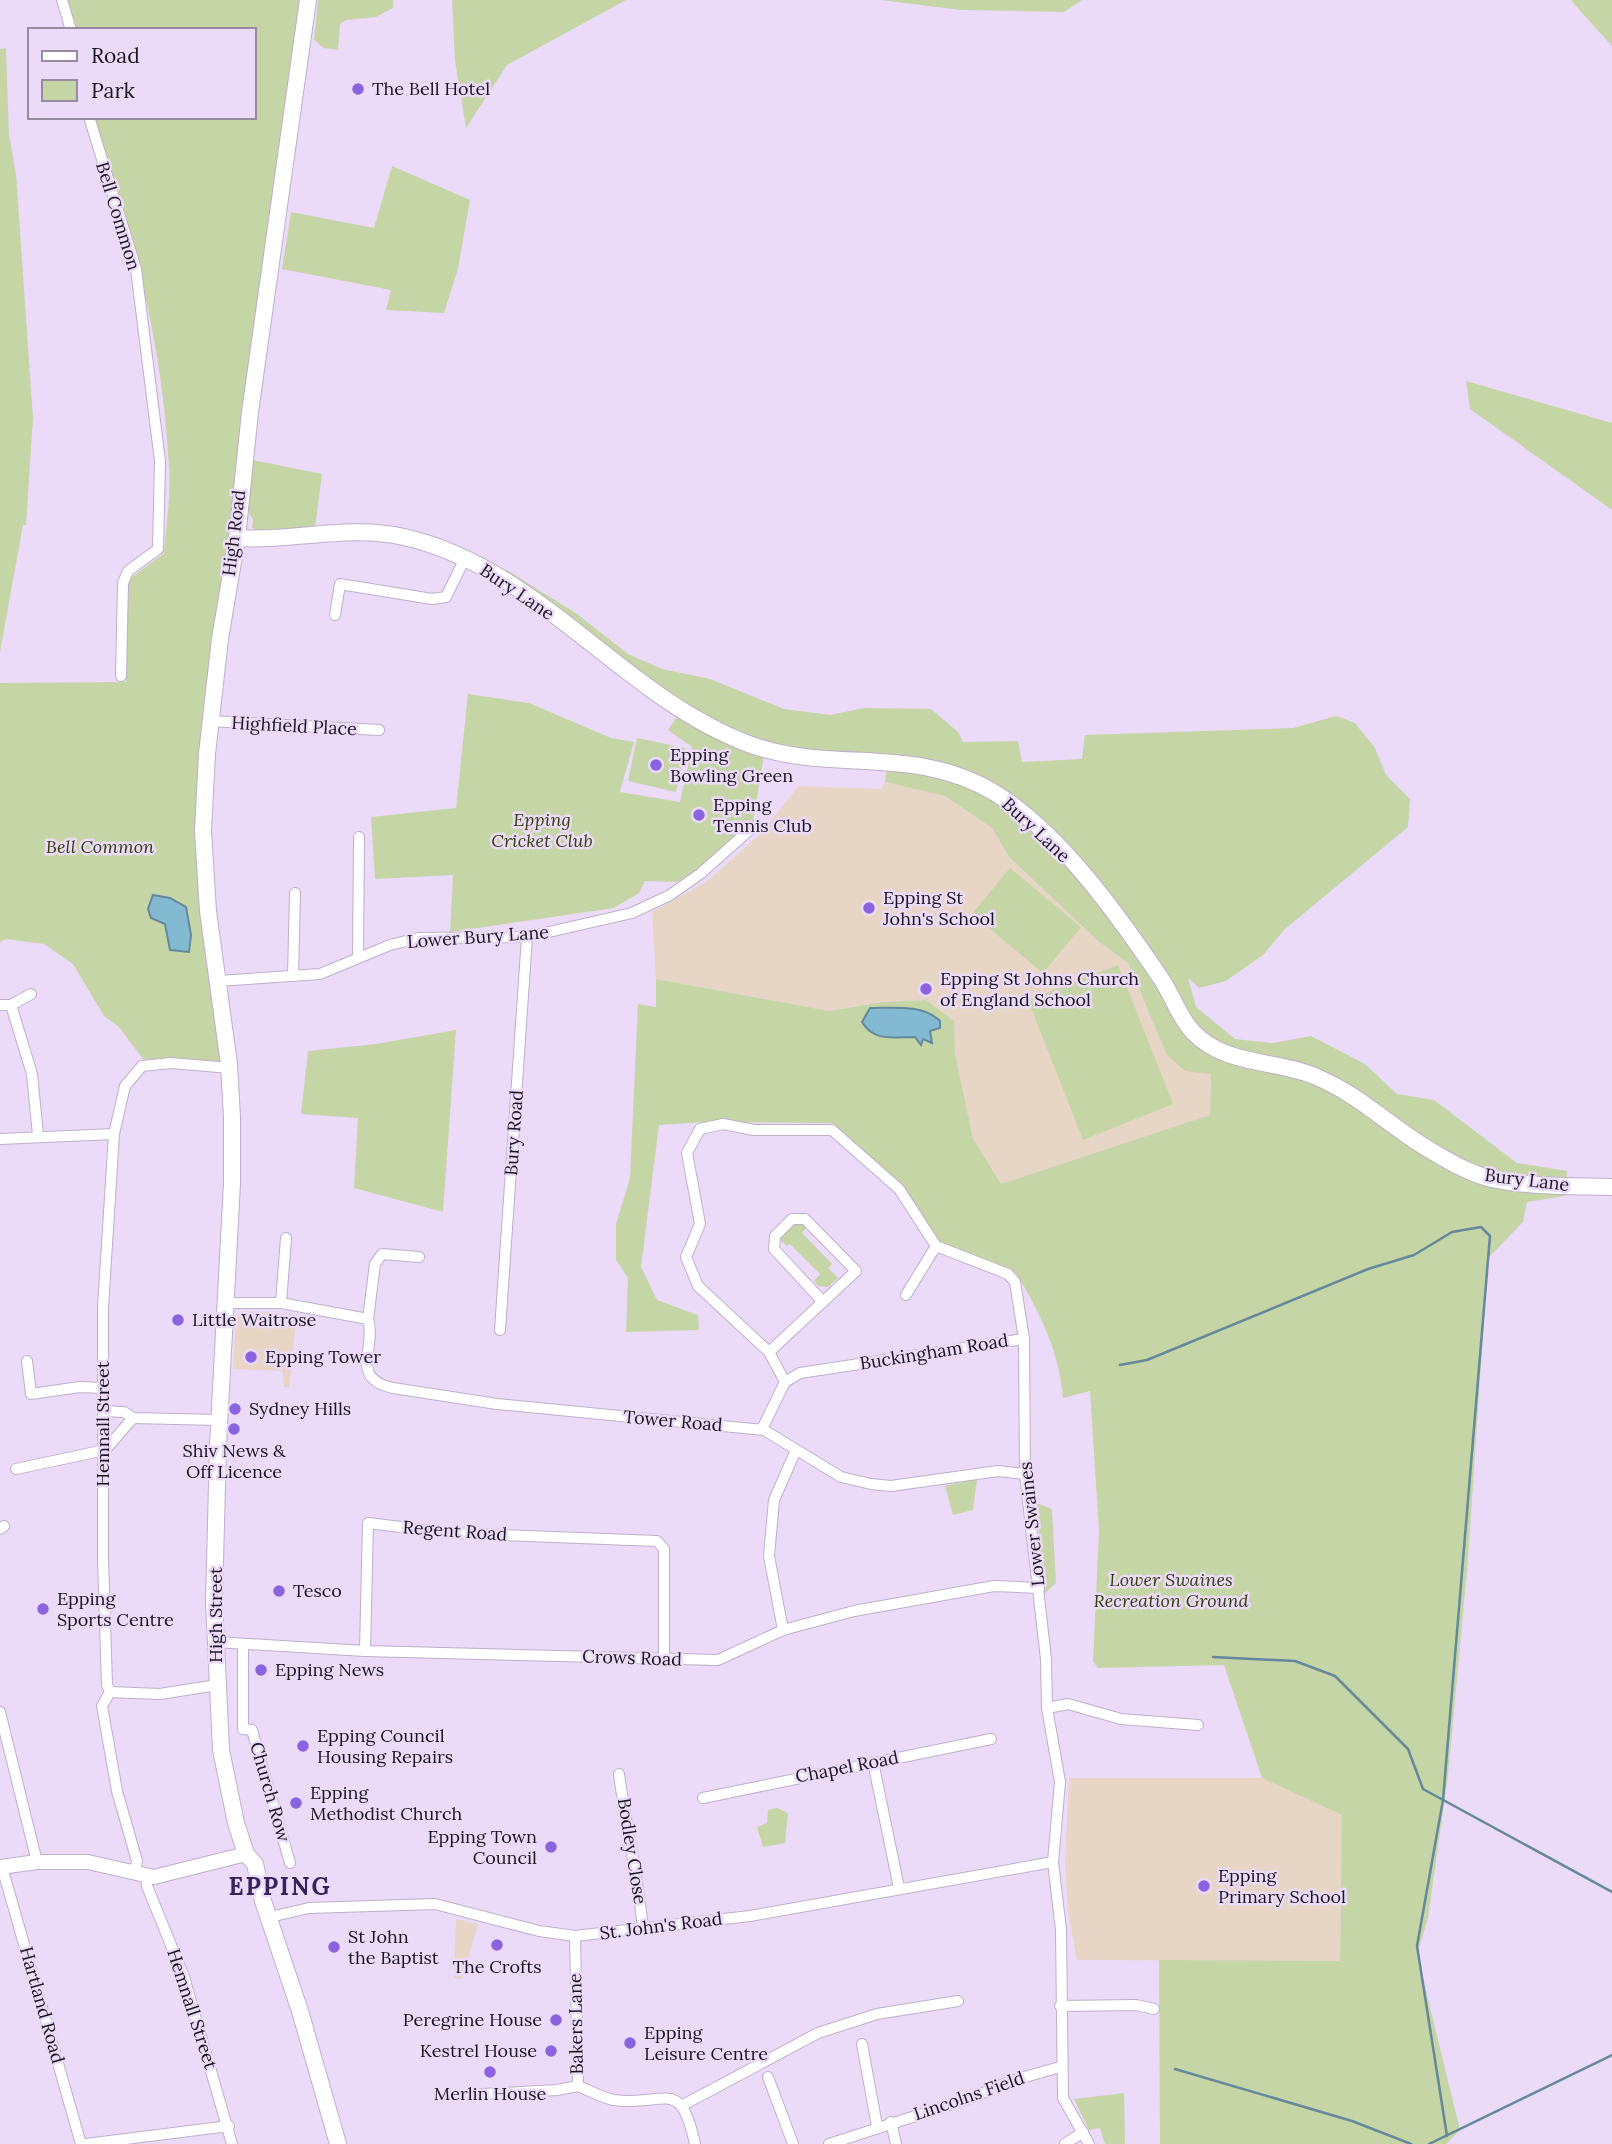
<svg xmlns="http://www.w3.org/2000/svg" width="1612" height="2144" font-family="Lora,serif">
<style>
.education{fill:#e7d5c5}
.green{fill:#c6d5a5}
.water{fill:#83bad1;stroke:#64889c;stroke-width:2}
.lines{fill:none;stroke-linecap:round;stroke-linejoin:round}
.stream{stroke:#64889c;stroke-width:2.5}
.minor-casing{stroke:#beafcb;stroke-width:12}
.tertiary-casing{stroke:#beafcb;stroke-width:16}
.secondary-casing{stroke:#beafcb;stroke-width:18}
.minor{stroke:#fff;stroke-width:10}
.tertiary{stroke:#fff;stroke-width:14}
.secondary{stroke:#fff;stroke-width:16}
.poi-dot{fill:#8a63de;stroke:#ebdbf9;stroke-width:2.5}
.labels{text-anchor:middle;stroke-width:5;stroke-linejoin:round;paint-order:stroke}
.poi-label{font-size:18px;fill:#1a141f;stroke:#ebdbf9;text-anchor:start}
.street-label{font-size:18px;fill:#1a141f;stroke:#ebdbf9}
.park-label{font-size:18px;font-style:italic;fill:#334009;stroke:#ebdbf9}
.district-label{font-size:24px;font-weight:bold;letter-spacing:2px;fill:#36235d;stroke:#ebdbf9}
</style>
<rect width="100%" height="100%" fill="#ebdbf9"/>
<g class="education">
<polygon points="885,782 945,796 992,828 1009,857 1098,941 1128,963 1167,1055 1211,1073 1210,1115 1001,1184 973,1139 955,1053 954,1021 926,1000 883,1002 829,1011 656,979 652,912 706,882 758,836 799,786 881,789"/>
<polygon points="247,1311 297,1315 289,1387 284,1387 283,1371 233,1369 236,1317"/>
<polygon points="1069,1778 1262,1778 1342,1814 1340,1961 1077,1960 1068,1911 1065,1862"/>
<polygon points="456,1919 478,1924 462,1979 454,1978"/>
</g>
<g class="green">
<path d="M66,0H300L272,239L197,806L223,1063L143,1059L119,1027L104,1016L73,964L44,944L6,939L0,942V683L126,682L127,581L164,553C166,525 171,496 169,468C163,345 133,232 94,117H254V30H76Z"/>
<polygon points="318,0 393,0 393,8 376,17 346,20 340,24 338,50 324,48 314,40"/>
<polygon points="452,0 626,0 507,65 466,128 455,61"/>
<polygon points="881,0 1082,0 1064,12 961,10"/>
<polygon points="1571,0 1612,0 1612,46 1574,4"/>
<polygon points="6,48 9,135 16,174 33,418 26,525 23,525 0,652 0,49"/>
<polygon points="392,166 470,200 458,269 444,313 386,310 391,290 282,269 291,212 374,228"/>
<polygon points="1466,381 1612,423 1612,510 1470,409"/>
<polygon points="253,460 322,474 315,528 261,532 252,528 253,519 248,513"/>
<path d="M507,570L577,614L628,654L662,669L710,679L784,709L830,715L864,708L931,709L958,732L963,742L1018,741L1022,762L1082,759L1085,735L1293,728L1336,716L1355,723L1375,748L1386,775L1410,799L1408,827L1285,929L1263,955L1226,981L1199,988L1188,978L1196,1007L1235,1039L1273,1043L1311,1036L1365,1064L1397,1094L1434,1100L1517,1163L1567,1171L1565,1196L1527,1202L1523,1222L1488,1258L1468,1560L1448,1775L1428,1918L1417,1954L1460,2130L1446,2144H1160L1159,1960L1340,1961L1342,1815L1262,1778L1224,1665L1098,1668L1093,1662L1099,1531L1090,1391L1063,1398C1060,1354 1039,1310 1016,1273L937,1243L901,1183L832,1123L706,1122L659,1125L641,1267L657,1300L698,1315L699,1330L626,1332L628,1278L616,1260V1224L630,1178L638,1004L656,1007V979L829,1011L883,1002L926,1000L954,1021L955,1053L973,1139L1001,1184L1210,1115L1211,1074L1185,1071L1167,1055L1128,963L1098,941L1009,857L992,828L945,796L885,782L888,759L764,756L753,821L697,869L677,882L645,881L639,893L614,908L450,932L453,875L375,879L371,817L456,808L468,694L529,703L611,738L634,742L620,792L680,802L692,747L668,730L679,714L504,572Z"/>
<polygon points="637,738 685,748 676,792 628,781"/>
<polygon points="1010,868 1081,927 1043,973 972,914"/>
<polygon points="1118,965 1173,1104 1083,1140 1028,1000"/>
<polygon points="456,1030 443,1212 354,1188 358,1118 301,1114 308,1051 376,1044"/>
<polygon points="804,1221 808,1226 802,1233 832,1264 828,1268 838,1278 828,1287 819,1286 814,1281 820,1274 790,1244 787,1246 777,1237 793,1222"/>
<polygon points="977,1479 973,1510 953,1515 945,1486"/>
<polygon points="1037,1503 1052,1509 1056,1583 1043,1595"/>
<polygon points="777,1808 788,1813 785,1843 763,1847 757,1827 767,1823 768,1810"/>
<polygon points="1124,2093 1125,2144 1105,2144 1100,2128 1089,2130 1074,2099"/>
</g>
<g class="water">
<polygon points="153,895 170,898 186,907 191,935 189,952 170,950 165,924 151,918 148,909"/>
<path d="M870,1008C893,1008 923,1004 940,1021V1028L930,1031L932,1043L923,1039L921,1045L915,1037C893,1037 874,1042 862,1022Z"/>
</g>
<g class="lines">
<g class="stream">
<polyline points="1120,1365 1147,1360 1368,1269 1414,1255 1452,1232 1481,1227 1490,1236 1443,1800 1417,1946 1447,2136"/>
<polyline points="1213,1657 1295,1661 1335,1676 1408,1749 1423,1789 1612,1892"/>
<polyline points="1175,2069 1352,2121 1411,2144"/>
<polyline points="1429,2144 1612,2055"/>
</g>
<defs>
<g id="minor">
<polyline points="62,0 71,30"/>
<polyline points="89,117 136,269 160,461 158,549 128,571 123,583 121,676"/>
<polyline points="335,615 340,584 432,599 446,597 465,558"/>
<polyline points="210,721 379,730"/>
<polyline points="358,958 359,837"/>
<polyline points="293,976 295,893"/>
<polyline points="218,981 320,974 390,945 418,938 527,937 632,913 670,895 700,874 754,826"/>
<polyline points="0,1005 11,1005 31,994"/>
<polyline points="11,1005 32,1074 38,1135"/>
<polyline points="0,1139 114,1134"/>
<polyline points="906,1295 936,1246"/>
<path d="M226,1303H281L368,1319C377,1348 348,1378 393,1388L497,1404L764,1430L841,1477L871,1484L891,1486L998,1471L1025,1474"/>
<polyline points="281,1303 286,1238"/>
<polyline points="368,1319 375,1264 382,1254 419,1257"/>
<polyline points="500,1330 527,937"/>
<polyline points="769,1352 856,1271 805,1219 792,1219 775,1236 774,1249 823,1302"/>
<polyline points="27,1361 31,1394 80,1387 103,1388"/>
<polyline points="785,1382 769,1352 698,1286 686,1257 700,1224 687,1153 700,1129 723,1124 754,1130 832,1130 899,1189 936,1246 1008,1274 1015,1282 1024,1339 1025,1474 1046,1659 1047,1708 1060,1782 1053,1862 1061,1930 1063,2098 1089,2144"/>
<polyline points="103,1411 124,1412 133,1418 219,1420"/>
<polyline points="762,1429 785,1382 800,1373 1024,1339"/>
<polyline points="16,1469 105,1450 133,1418"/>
<polyline points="0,1529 4,1526"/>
<polyline points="783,1630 769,1556 774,1500 796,1450"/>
<polyline points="215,1642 365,1651 718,1660 783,1630 854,1611 994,1586 1039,1588"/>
<polyline points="243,1645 243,1729 252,1730 290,1863"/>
<polyline points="365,1651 368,1523 450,1533 657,1541 664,1549 664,1658"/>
<polyline points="110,1692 160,1694 217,1685"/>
<polyline points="1047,1708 1068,1704 1121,1719 1198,1725"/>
<polyline points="0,1712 37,1862"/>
<polyline points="873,1762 899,1888"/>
<path d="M619,1774C626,1827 638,1876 643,1929"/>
<polyline points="703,1798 991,1739"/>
<polyline points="2,1867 81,2144"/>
<polyline points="135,1872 137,1861 117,1791 102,1706 110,1692 107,1685 103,1559 103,1307 114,1134 125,1086 142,1066 171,1063 230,1068"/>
<polyline points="146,1877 147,1886 184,1977 232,2144"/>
<polyline points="270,1917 309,1908 435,1904 539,1931 575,1936 750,1916 1053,1862"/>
<path d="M575,1936L578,2086C589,2090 602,2098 614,2100C666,2107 680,2075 695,2144"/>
<polyline points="1060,2006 1136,2005 1154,2009"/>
<polyline points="862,2044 877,2126"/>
<polyline points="768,2077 793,2144"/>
<polyline points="447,2096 557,2090 578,2086"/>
<polyline points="683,2105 818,2033 877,2014 958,2001"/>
<polyline points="891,2122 896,2144"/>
<polyline points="86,2144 229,2126"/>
<polyline points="829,2144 971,2098 1011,2081 1060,2067"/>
<polyline points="1065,2144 1083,2132"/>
</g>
<polyline id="tertiary" points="0,1867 37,1862 88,1862 154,1877 246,1854"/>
<g id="secondary">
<polyline points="308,0 250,412 237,538 220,639 207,754 203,831 208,911 229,1064 232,1118 232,1183 218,1445 214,1602 221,1750 236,1823 246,1854 255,1864 263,1901 300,2011 338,2144"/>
<path d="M237,538C293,542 347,524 404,537C538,567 621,695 746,743C828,775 913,743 995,793C1059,832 1118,915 1160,977C1172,994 1178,1016 1193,1032C1226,1067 1278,1059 1319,1078C1356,1094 1386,1122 1420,1144C1441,1157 1467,1173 1492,1179C1530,1187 1573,1186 1612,1187"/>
</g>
</defs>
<use href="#minor" class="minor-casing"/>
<use href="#tertiary" class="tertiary-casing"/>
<use href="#secondary" class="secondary-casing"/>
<use href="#minor" class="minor"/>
<use href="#tertiary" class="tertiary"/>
<use href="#secondary" class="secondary"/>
</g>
<g class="poi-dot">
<circle cx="358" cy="89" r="7"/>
<circle cx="656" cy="765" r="7"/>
<circle cx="699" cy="815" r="7"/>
<circle cx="869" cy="908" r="7"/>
<circle cx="926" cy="989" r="7"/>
<circle cx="178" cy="1320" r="7"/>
<circle cx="251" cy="1357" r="7"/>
<circle cx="235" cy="1409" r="7"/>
<circle cx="234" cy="1429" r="7"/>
<circle cx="279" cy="1591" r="7"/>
<circle cx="43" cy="1609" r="7"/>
<circle cx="261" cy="1670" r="7"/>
<circle cx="303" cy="1746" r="7"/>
<circle cx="296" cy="1803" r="7"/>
<circle cx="551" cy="1847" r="7"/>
<circle cx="1204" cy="1886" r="7"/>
<circle cx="497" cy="1945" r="7"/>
<circle cx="334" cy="1947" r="7"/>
<circle cx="556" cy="2020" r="7"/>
<circle cx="630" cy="2043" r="7"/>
<circle cx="551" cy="2051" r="7"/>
<circle cx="490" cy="2072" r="7"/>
</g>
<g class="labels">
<g class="poi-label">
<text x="372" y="95">The Bell Hotel</text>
<text x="670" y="761">Epping<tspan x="670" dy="21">Bowling Green</tspan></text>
<text x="713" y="811">Epping<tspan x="713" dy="21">Tennis Club</tspan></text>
<text x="883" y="904">Epping St<tspan x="883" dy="21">John's School</tspan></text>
<text x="940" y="985">Epping St Johns Church<tspan x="940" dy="21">of England School</tspan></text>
<text x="192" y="1326">Little Waitrose</text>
<text x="265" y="1363">Epping Tower</text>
<text x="249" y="1415">Sydney Hills</text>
<text x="234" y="1457" text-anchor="middle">Shiv News &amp;<tspan x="234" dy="21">Off Licence</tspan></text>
<text x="293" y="1597">Tesco</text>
<text x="57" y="1605">Epping<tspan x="57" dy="21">Sports Centre</tspan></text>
<text x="275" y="1676">Epping News</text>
<text x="317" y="1742">Epping Council<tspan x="317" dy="21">Housing Repairs</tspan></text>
<text x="310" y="1799">Epping<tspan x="310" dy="21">Methodist Church</tspan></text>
<text x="537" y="1843" text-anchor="end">Epping Town<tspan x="537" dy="21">Council</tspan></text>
<text x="1218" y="1882">Epping<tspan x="1218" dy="21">Primary School</tspan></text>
<text x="348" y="1943">St John<tspan x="348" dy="21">the Baptist</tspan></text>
<text x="497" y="1973" text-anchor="middle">The Crofts</text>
<text x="542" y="2026" text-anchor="end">Peregrine House</text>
<text x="644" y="2039">Epping<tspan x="644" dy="21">Leisure Centre</tspan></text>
<text x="537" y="2057" text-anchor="end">Kestrel House</text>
<text x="490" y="2100" text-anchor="middle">Merlin House</text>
</g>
<g class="street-label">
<text transform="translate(118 216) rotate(73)" y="6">Bell Common</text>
<text transform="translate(234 533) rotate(-83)" y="6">High Road</text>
<text transform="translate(517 592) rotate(34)" y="6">Bury Lane</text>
<text transform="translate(294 726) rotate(3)" y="6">Highfield Place</text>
<text transform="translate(1036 830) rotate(43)" y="6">Bury Lane</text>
<text transform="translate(478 937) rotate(-4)" y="6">Lower Bury Lane</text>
<text transform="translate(514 1133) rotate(-86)" y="6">Bury Road</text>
<text transform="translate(1527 1180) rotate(7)" y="6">Bury Lane</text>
<text transform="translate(934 1352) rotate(-9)" y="6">Buckingham Road</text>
<text transform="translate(673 1421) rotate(5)" y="6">Tower Road</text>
<text transform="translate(103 1424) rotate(-90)" y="6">Hemnall Street</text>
<text transform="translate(1032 1524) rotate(-96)" y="6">Lower Swaines</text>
<text transform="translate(455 1531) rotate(4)" y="6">Regent Road</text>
<text transform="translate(216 1615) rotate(-90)" y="6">High Street</text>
<text transform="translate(632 1658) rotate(2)" y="6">Crows Road</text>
<text transform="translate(847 1767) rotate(-11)" y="6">Chapel Road</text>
<text transform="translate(270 1792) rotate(74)" y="6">Church Row</text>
<text transform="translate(632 1851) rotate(81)" y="6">Bodley Close</text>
<text transform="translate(661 1926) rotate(-7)" y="6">St. John's Road</text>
<text transform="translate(42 2005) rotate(74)" y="6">Hartland Road</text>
<text transform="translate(192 2009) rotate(72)" y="6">Hemnall Street</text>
<text transform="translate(576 2024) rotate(-91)" y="6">Bakers Lane</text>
<text transform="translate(969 2096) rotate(-19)" y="6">Lincolns Field</text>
</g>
<g class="park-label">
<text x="542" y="826">Epping<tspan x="542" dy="21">Cricket Club</tspan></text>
<text x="100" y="853">Bell Common</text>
<text x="1171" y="1586">Lower Swaines<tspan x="1171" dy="21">Recreation Ground</tspan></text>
</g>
<g class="district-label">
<text x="280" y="1895">EPPING</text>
</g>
</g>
<rect x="28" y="28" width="228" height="91" fill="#ebdbf9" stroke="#978ba2" stroke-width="2"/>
<rect x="42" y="51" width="35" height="10" fill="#ffffff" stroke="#978ba2" stroke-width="2"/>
<text x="91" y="63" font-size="21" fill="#1a141f">Road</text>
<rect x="42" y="80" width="35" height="21" fill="#c6d5a5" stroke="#978ba2" stroke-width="2"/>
<text x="91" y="98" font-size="21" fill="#1a141f">Park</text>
</svg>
